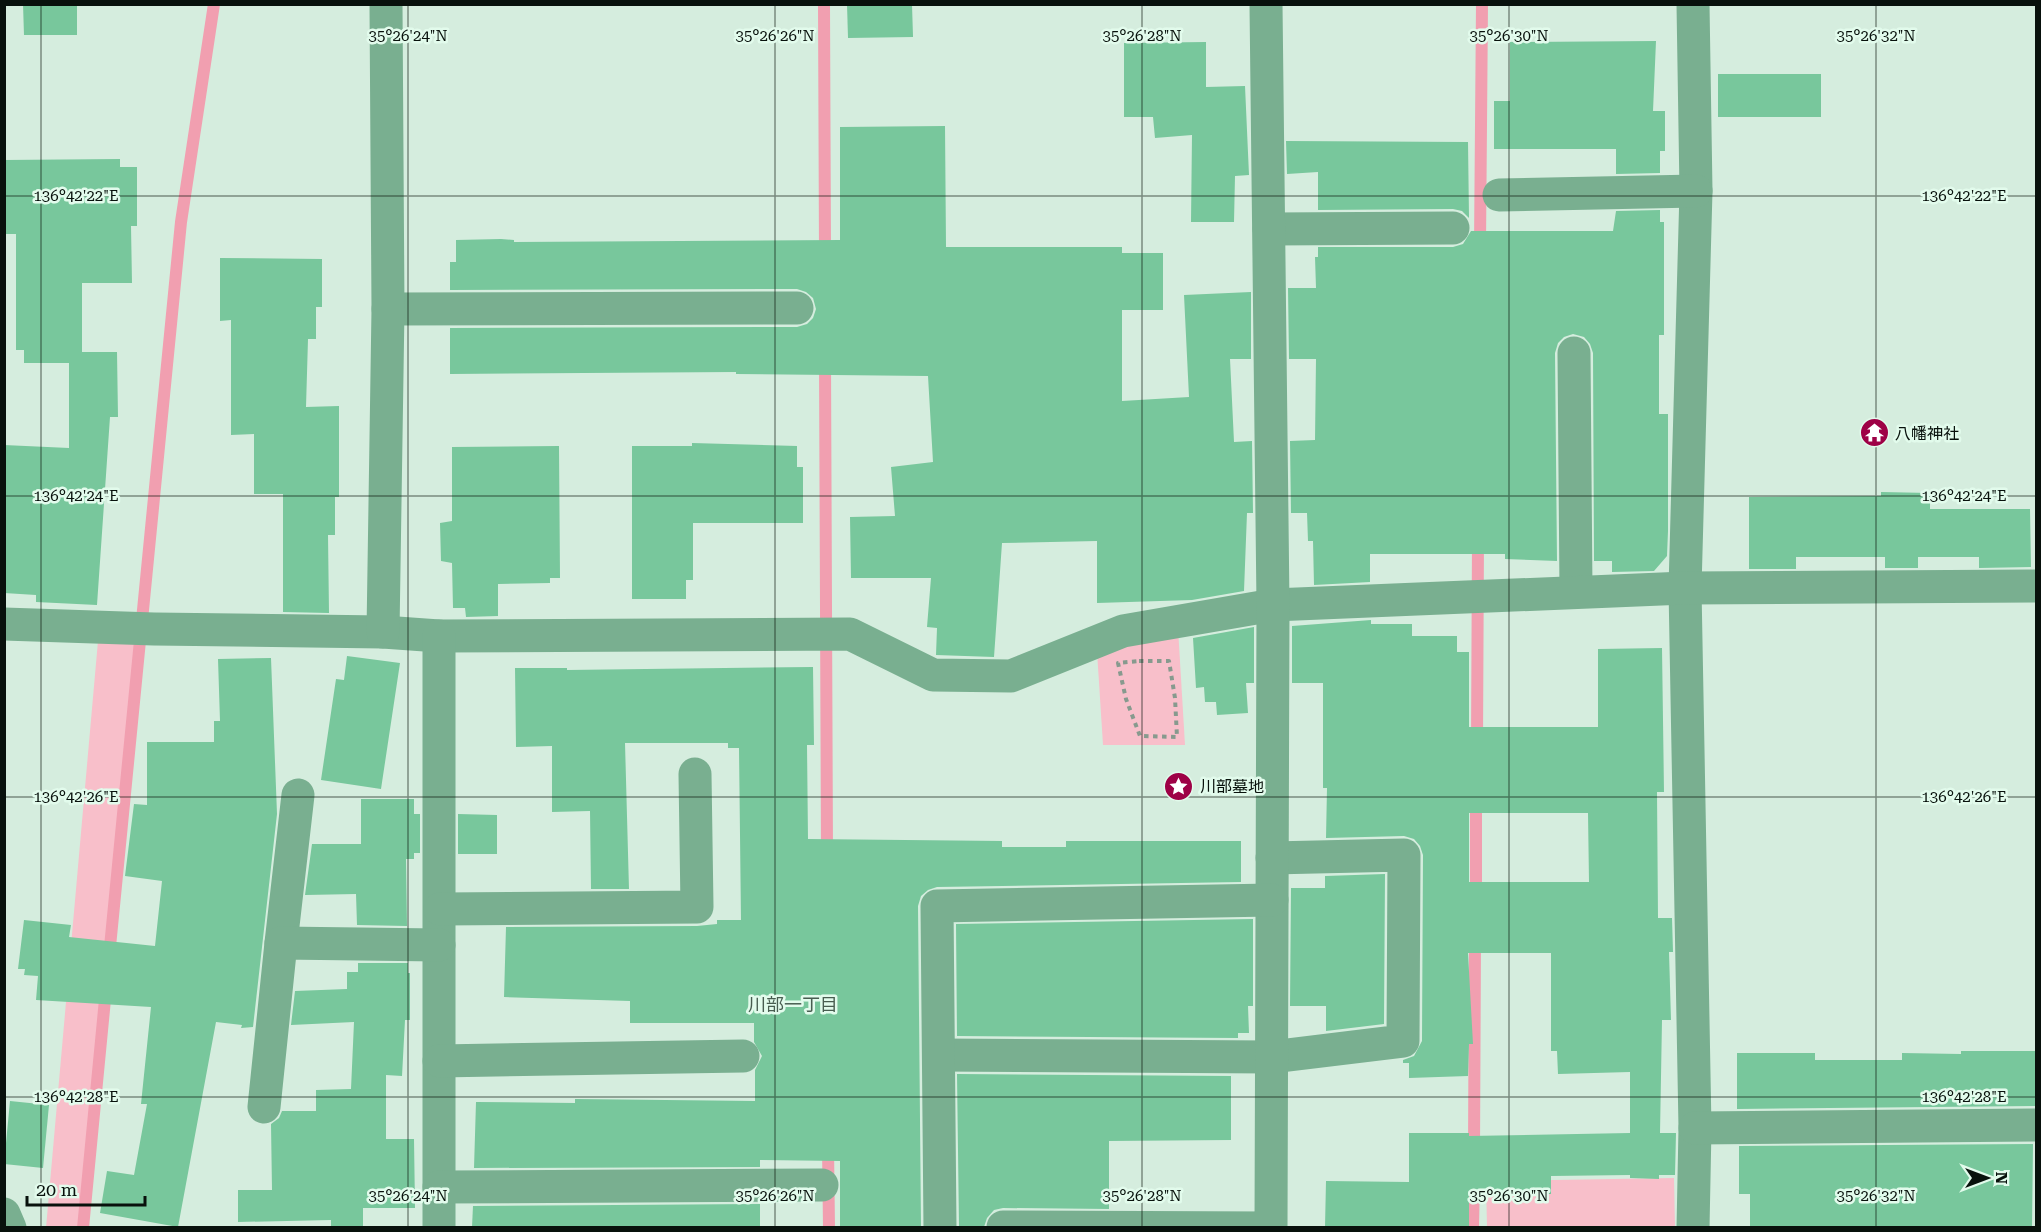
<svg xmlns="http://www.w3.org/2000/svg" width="2041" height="1232" font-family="'Roboto Serif','Noto Sans JP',serif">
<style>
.green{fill:#f8bfca}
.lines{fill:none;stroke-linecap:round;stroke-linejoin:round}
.stream{stroke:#f19fb0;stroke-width:12}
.building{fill:#78c79c;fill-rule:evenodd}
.path{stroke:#879a8e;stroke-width:4;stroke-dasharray:4.5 4.5;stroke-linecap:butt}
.minor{stroke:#79af90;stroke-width:33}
.ticks{fill:none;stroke:#08110c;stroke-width:1.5;stroke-opacity:0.45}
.labels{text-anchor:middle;stroke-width:5;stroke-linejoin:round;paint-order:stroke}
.poi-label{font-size:16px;fill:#08110c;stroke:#e2fbec;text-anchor:start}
.neighbourhood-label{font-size:18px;fill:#485d50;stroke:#e2fbec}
.ticks-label{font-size:15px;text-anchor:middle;fill:#08110c;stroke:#e2fbec;stroke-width:5;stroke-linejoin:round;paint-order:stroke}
</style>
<rect width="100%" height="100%" fill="#d5edde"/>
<g class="green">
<polygon points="1178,628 1185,745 1103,745 1097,651"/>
<polygon points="135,639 79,1227 46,1228 98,641"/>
<polygon points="1674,1178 1675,1227 1487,1227 1486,1181"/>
</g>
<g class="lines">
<g class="stream">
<polyline points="824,4 825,255"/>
<polyline points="1480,245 1482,4"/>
<polyline points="825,360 827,855"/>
<polyline points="1477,743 1478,539"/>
<polyline points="1476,896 1476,797"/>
<polyline points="109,957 181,222 214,4"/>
<polyline points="828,1146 829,1228"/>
<polyline points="1474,1151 1475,938"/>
<polyline points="83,1228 106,989"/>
<polyline points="1473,1228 1474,1178"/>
</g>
</g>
<g class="building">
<polygon points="23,4 77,4 77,35 24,35"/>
<polygon points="847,4 912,4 913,37 848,38"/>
<polygon points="1656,41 1653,111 1665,111 1665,151 1660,151 1660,173 1616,174 1616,149 1494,149 1494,101 1510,101 1510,42"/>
<polygon points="1206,42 1206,87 1245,86 1249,175 1235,176 1234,222 1191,222 1192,135 1155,138 1153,117 1124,117 1124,43"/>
<rect x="1718" y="74" width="103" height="43"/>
<polygon points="945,126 946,247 1122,247 1122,253 1163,253 1163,310 1122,310 1122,401 1189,397 1184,295 1251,292 1251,359 1230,359 1234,442 1252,441 1253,513 1247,513 1244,591 1192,600 1097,603 1097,541 1002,543 994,657 936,655 937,628 927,627 931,578 851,578 850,517 895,516 891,467 933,462 928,376 736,374 736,372 450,374 450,328 797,327 807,324 813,318 816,309 813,298 806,292 797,289 450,290 450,262 456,262 456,240 501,239 514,240 514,242 840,240 840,127"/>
<polygon points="1286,141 1468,142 1469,218 1462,211 1453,209 1318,210 1318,172 1287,174"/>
<polygon points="120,159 120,167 137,167 137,226 131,226 132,283 82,283 82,352 117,352 118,417 110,417 97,605 36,602 36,595 4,593 4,445 69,448 69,363 24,363 24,350 16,350 16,234 4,234 4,160"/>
<polygon points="1660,210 1660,222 1664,222 1664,335 1659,335 1659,414 1668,414 1668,531 1667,556 1654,571 1612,572 1612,561 1594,561 1593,353 1590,344 1584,337 1573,334 1564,337 1558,343 1555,353 1557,561 1505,559 1505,554 1370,554 1370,582 1314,585 1313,541 1308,541 1307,513 1291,513 1290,441 1315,440 1316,359 1289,359 1288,288 1316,288 1315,257 1318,257 1318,247 1453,247 1463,244 1471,231 1613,231 1616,211"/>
<polygon points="220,258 322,259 322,307 316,307 316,339 308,339 306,407 339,406 339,497 335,497 335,535 328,535 329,613 283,612 283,494 254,494 254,434 231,435 231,320 220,321"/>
<polygon points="692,443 797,446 797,467 803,467 803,523 693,523 693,580 686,580 686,599 632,599 632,446 692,446"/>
<polygon points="559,446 560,578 550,578 550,583 498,584 498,616 466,617 465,608 453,608 452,563 441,561 440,523 452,521 452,447"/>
<polygon points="1881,492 1930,493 1930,509 2030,509 2031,567 1979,568 1979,557 1918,557 1918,568 1885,568 1885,557 1796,557 1796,569 1749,569 1749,497 1881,496"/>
<path d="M1371,620V624H1412V636H1457V652H1469V727H1598V649L1662,648L1664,792H1657L1658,918H1672L1673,952H1669L1671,1020H1662L1660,1133H1676L1675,1175H1659V1179L1630,1178V1175L1551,1176V1194H1469V1227H1325L1326,1181L1409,1182V1133H1469V1136L1630,1133V1072L1558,1074L1557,1051H1551V953H1468L1473,1044H1469L1468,1076L1409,1078V1063H1403V1060L1414,1056L1422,1041L1423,855L1420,846L1414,839L1404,836L1326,838L1327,788H1323V683H1292V626ZM1469,813H1588L1589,882H1469Z"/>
<polygon points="1254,627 1254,683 1246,683 1248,713 1217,715 1216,702 1205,702 1204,687 1196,688 1193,638"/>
<polygon points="347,656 400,663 381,789 321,780 336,679 344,680"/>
<polygon points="271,658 277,814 253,1027 241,1028 242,1025 216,1022 178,1227 100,1213 107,1171 134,1175 147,1104 141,1104 151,1007 36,1000 38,976 24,975 25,969 18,969 24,920 71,925 69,937 155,946 162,881 125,876 134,804 147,805 147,742 214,742 214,721 220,721 218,659"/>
<polygon points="813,667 814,745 807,745 808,839 1002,841 1002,847 1066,847 1066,841 1241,841 1241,882 937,887 928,890 921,896 918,906 921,1227 840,1227 840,1161 760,1160 760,1167 474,1168 476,1102 575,1103 575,1099 755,1101 755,1070 762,1056 754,1042 754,1023 630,1023 630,1001 504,997 506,927 697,926 717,924 717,920 741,920 739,748 728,748 728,743 625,743 629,889 591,889 590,811 552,812 552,746 516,747 515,668 567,668 567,670"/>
<polygon points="361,799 414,799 414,814 420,814 420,853 414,853 414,859 406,859 407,926 357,925 356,894 305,895 312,844 361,844"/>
<polygon points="458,814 497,815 497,854 458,854"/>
<polygon points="1385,874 1384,1024 1326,1031 1326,1006 1290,1006 1291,888 1325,888 1325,876"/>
<polygon points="1253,919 1253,1006 1248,1006 1249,1033 1238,1033 1238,1038 957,1036 956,924"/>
<polygon points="358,963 408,963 408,973 410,973 410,1020 405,1020 402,1076 386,1075 386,1139 414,1139 415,1208 363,1208 363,1226 331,1226 331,1220 238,1222 238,1190 272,1190 271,1124 279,1118 282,1111 316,1111 316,1090 351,1089 354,1022 291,1025 295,991 347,989 347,972 358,972"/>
<polygon points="1961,1051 2037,1051 2037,1106 1737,1109 1737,1053 1815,1053 1815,1060 1902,1060 1902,1053 1961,1054"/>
<polygon points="957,1074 1231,1076 1231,1140 1109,1141 1109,1209 1003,1208 994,1210 987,1218 984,1227 959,1227"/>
<polygon points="10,1101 49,1105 43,1168 4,1164"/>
<polygon points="2033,1144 2032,1227 1750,1227 1750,1194 1739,1194 1739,1146"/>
<polygon points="760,1204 760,1227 472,1227 473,1206"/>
</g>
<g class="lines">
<polygon class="path" points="1139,661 1169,661 1175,698 1177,737 1140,736 1126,699 1118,663"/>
<g class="minor">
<polyline points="1693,4 1696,191 1685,588 1695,1128 1693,1228"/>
<polyline points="1499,195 1696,191"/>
<polyline points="1269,229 1453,228"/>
<polyline points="388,309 797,308"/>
<polyline points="1574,353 1576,591"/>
<polyline points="4,624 154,629 383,632 439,636 850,634 933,675 1011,676 1123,631 1273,605 1685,588 2036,586"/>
<polyline points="383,632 388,309 386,4"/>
<polyline points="439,636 439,1228"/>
<polyline points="440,909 697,907 695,774"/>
<polyline points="281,943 298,795"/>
<polyline points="939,1055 1271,1057 1403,1041 1404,855 1272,858"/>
<polyline points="439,1061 743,1056"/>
<polyline points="264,1107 281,943 439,945"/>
<polyline points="1695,1128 2036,1125"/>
<polyline points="439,1187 822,1185"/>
<polyline points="4,1214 10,1228"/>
<polyline points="1003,1227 1271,1228 1273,605 1266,4"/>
<polyline points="940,1228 937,906 1272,900"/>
</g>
</g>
<path class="ticks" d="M41,4V1228M408,4V1228M775,4V1228M1142,4V1228M1509,4V1228M1876,4V1228M4,196H2036M4,496H2036M4,797H2036M4,1097H2036"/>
<defs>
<symbol id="temple-disc" viewBox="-11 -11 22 22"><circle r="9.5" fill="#9e0146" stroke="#e2fbec"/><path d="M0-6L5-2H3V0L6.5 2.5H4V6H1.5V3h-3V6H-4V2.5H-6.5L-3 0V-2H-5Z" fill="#fff"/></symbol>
<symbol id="sight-disc" viewBox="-11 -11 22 22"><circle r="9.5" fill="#9e0146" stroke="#e2fbec"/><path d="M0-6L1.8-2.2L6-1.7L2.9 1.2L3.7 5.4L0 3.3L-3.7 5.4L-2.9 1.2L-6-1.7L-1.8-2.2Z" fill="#fff"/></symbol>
</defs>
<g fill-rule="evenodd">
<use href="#temple-disc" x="1858" y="416" width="33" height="33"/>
<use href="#sight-disc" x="1162" y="770" width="33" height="33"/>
</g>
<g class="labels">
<g class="poi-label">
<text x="1895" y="439">八幡神社</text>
<text x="1200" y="792">川部墓地</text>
</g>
<g class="neighbourhood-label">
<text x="793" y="1011">川部一丁目</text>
</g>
</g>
<g class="ticks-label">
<text x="408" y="41">35°26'24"N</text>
<text x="775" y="41">35°26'26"N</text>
<text x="1142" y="41">35°26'28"N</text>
<text x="1509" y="41">35°26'30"N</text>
<text x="1876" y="41">35°26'32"N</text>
<text x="1964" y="201">136°42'22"E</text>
<text x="76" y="201">136°42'22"E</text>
<text x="1964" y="501">136°42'24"E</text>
<text x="76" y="501">136°42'24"E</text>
<text x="1964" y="802">136°42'26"E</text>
<text x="76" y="802">136°42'26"E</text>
<text x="1964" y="1102">136°42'28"E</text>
<text x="76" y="1102">136°42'28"E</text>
<text x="408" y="1201">35°26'24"N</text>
<text x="775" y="1201">35°26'26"N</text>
<text x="1142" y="1201">35°26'28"N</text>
<text x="1509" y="1201">35°26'30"N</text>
<text x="1876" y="1201">35°26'32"N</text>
</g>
<rect width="2041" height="1232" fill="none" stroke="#08110c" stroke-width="12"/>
<g transform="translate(1987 1178) rotate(90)" stroke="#e2fbec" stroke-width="4.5" paint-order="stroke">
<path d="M0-4.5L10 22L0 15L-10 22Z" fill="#08110c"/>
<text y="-9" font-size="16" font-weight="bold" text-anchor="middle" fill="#08110c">N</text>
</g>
<path d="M27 1196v9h118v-9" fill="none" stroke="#08110c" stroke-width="3"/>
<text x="36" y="1196" font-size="18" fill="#08110c" stroke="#e2fbec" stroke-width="4.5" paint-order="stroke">20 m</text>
</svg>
